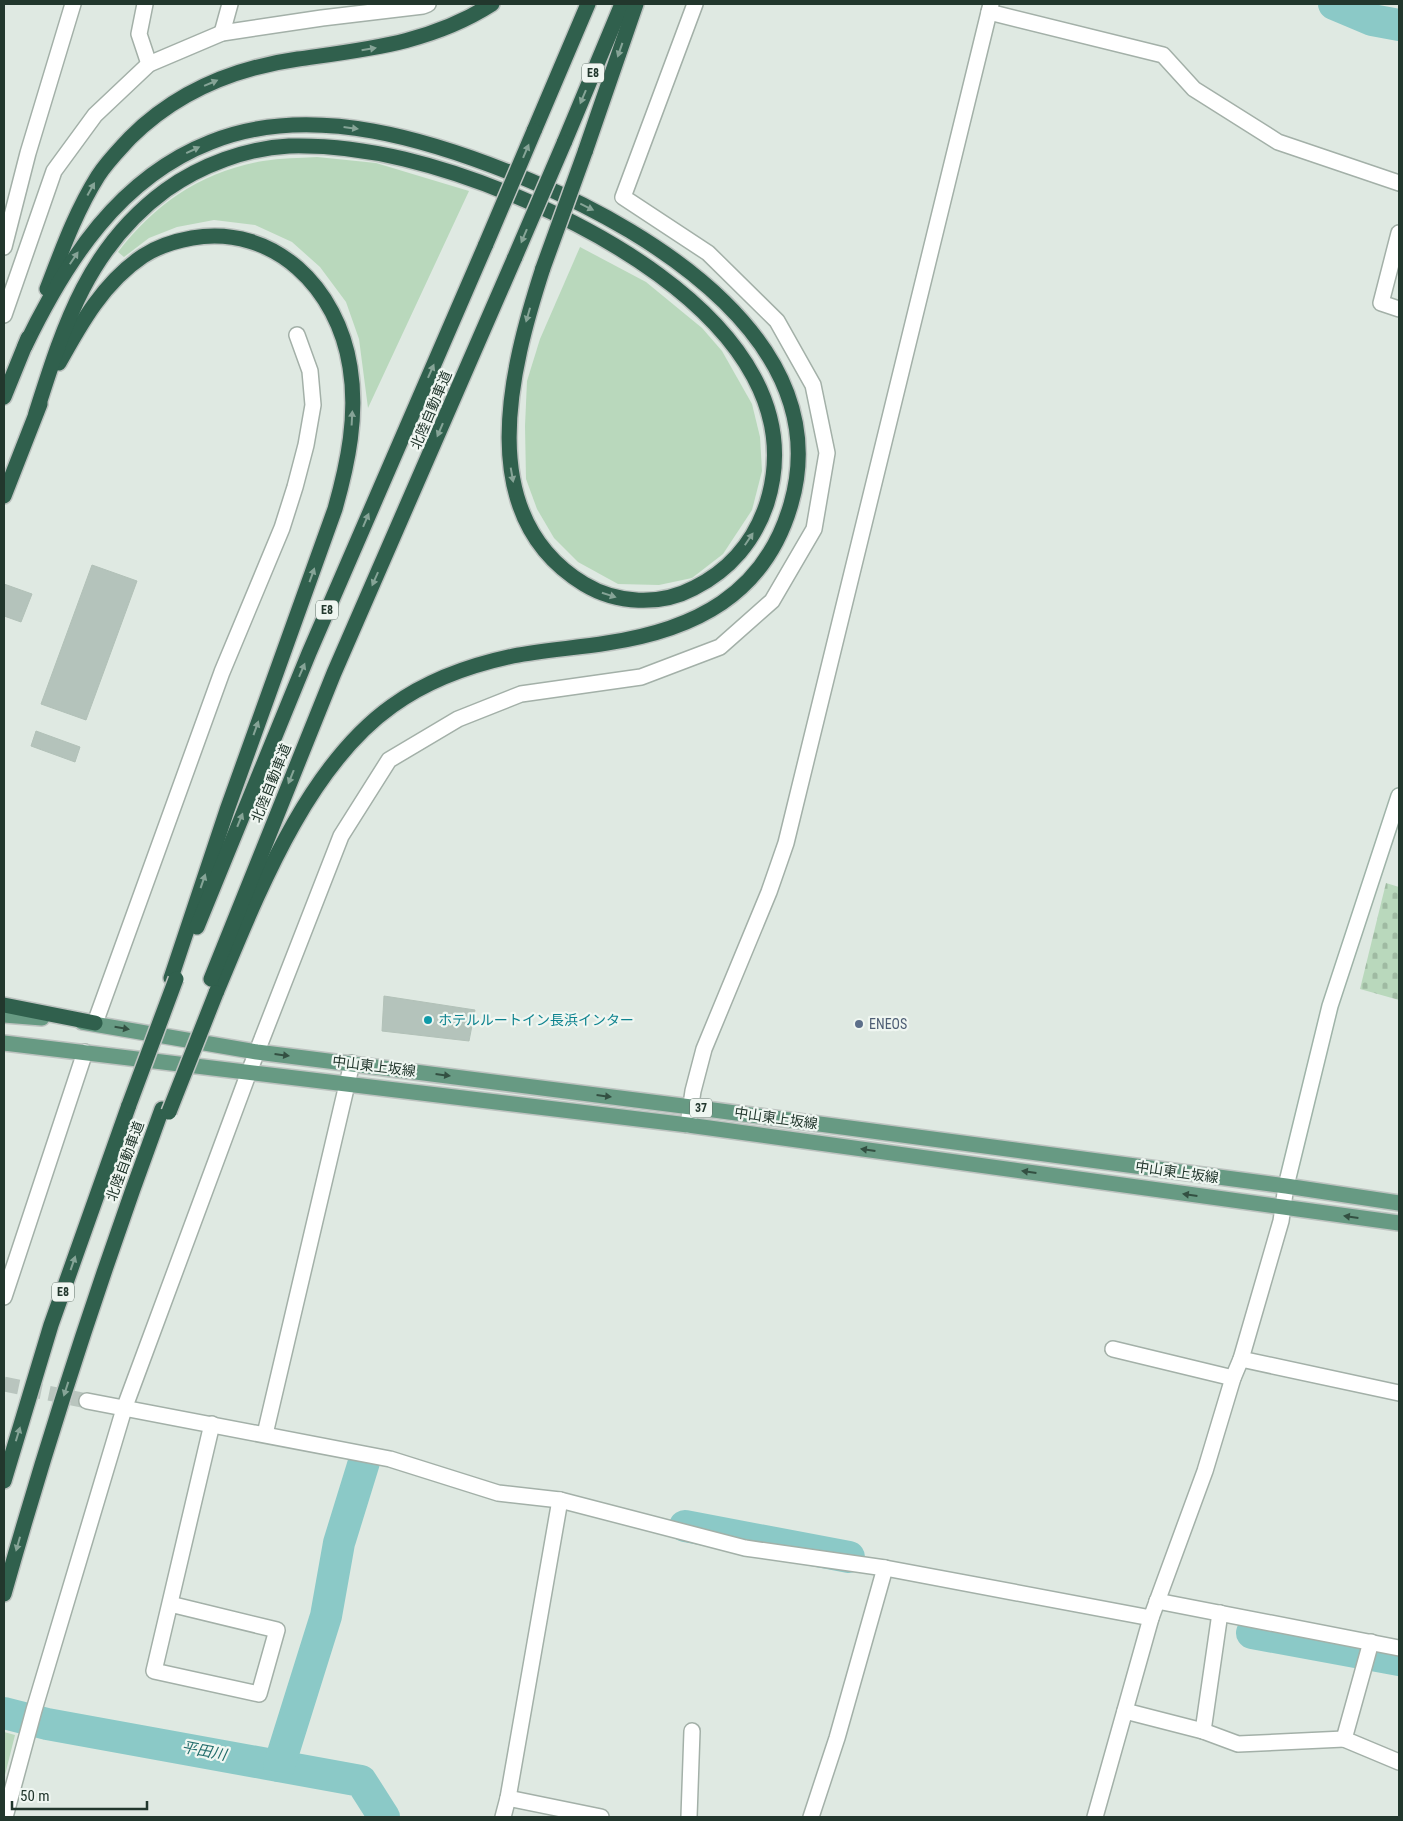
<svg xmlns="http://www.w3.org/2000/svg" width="1403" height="1821" font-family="'Roboto Condensed','Noto Sans JP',sans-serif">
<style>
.grass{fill:#b9d8bc}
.cemetery{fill:url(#cemetery-stones)}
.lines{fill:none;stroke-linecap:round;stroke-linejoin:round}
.river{stroke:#8bc9c7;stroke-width:32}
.building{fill:#b4c3bb;stroke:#b2c1b8}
.street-tunnel{stroke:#b9c5be;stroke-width:15;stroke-dasharray:15 8;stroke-linecap:butt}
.street-casing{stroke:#a3b0a8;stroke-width:18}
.secondary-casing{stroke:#9fb3a8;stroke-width:18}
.primary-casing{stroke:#bdc3c0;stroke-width:18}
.highway-casing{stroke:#bdc3c0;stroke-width:18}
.street{stroke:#fff;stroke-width:15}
.secondary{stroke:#fff;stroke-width:15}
.primary{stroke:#679a83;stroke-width:15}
.highway{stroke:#30604d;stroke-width:15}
.highway-bridge-casing{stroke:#bdc3c0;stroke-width:18;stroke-linecap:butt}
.highway-bridge{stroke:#30604d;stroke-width:15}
.oneway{fill:#86a497}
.oneway2{fill:#335042}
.culture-dot{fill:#0f9aa8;stroke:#eff6f1;stroke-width:2}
.service-dot{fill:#5c6f8a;stroke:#eff6f1;stroke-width:2}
.labels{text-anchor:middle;stroke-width:4.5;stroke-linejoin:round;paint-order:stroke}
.shield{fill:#eff6f1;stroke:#607068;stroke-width:1}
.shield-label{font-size:12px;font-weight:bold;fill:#22372d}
.street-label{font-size:14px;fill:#22372d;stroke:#eff6f1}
.culture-label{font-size:14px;fill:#0d838f;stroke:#eff6f1;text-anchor:start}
.service-label{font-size:14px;fill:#4e5e75;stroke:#eff6f1;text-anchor:start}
.water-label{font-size:15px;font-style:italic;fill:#226d6b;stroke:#eff6f1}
</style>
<defs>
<pattern id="cemetery-stones" width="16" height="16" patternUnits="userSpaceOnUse" patternTransform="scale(1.25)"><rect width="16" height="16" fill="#b9d8bc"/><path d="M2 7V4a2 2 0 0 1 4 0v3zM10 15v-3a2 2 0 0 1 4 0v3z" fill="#9fbaa2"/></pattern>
</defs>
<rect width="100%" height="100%" fill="#dfe9e2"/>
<g class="grass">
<path d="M317,157L376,163L469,191L368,408L359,339L346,302L320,267L292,242L255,225L214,220L177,227L149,238L124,257L118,252C156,203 201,172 263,161C281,158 299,158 317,157Z"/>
<polygon points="580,247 646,282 702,328 722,351 752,404 760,437 762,471 752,510 723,554 692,578 659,585 618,584 578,562 554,538 537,509 526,479 525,426 527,381 540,339"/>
<polygon points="4,1732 15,1735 4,1779"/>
</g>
<polygon class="cemetery" points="1386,883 1399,887 1399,1000 1360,989"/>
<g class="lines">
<g class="river">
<polyline points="1334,4 1372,20 1399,25"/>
<polyline points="685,1526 849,1557"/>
<polyline points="1252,1633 1399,1660"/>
<polyline points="4,1713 47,1724 361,1781 384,1817"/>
<polyline points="279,1766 326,1616 339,1543 364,1462"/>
</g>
</g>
<g class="building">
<polygon points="92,565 137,581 86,720 41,704"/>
<polygon points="4,584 32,594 21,622 4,616"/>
<polygon points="36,731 80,747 75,762 31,746"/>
<polygon points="384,996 475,1010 469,1041 382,1031"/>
</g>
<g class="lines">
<polyline class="street-tunnel" points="4,1384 87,1401"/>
<defs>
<g id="street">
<polyline points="145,4 139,34 149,64"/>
<polyline points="989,12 1163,55 1194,89 1278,142 1399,183"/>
<polyline points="222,33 230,4"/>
<polyline points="1399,233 1381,303 1399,309"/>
<polyline points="4,247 28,153 73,4"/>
<polyline points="4,315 54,171 95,115 149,64 222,33 322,18 423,6 428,4"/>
<polyline points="95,1023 222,672 282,528 295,487 306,445 313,405 310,371 297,335"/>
<polyline points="688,1125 693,1091 704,1049 769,892 786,843 991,4"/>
<polyline points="4,1297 85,1052"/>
<polyline points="1113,1349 1233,1378"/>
<polyline points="1241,1359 1399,1393"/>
<polyline points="87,1401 390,1459 498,1493 560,1500 745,1548 885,1568 1151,1618"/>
<polyline points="265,1434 352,1063"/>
<polyline points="1157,1601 1399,1648"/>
<polyline points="170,1604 277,1630 259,1694 154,1671 212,1424"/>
<polyline points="1371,1642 1344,1739 1399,1762"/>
<polyline points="1125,1711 1203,1731 1238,1744 1344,1739"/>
<polyline points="1203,1731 1220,1613"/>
<polyline points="508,1798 601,1817"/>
<polyline points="5,1817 34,1710 124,1409 249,1072 341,836 389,760 458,719 521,694 641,677 720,647 772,601 814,529 827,453 813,385 777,321 708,253 623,197 695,4"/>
<polyline points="503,1817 508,1798 560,1500"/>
<polyline points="689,1817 692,1731"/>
<polyline points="811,1817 837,1738 885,1568"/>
<polyline points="1095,1817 1151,1618 1205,1471 1233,1378 1241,1359 1281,1221 1286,1186"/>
</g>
<polyline id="secondary" points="1286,1186 1330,1006 1399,796"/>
<g id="primary">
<polyline points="4,1015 42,1018"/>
<polyline points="82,1022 257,1052 691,1107 1286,1186 1399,1203"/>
<polyline points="4,1043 688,1125 1399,1223"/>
</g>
<g id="highway">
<polyline points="534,131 588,4"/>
<polyline points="564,143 622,4"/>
<polyline points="585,152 636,4"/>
<path d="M47,289C62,250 76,211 98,176C107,162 119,150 130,138C176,92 234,68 298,59C368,49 431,43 492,4"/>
<path d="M25,346C66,261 119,178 211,142C313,101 435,141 531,181C654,233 837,344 791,504C765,595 694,630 607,643C576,648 544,650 513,656C470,665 428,680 392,706C305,768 257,896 216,993"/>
<path d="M59,363C81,323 104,282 143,256C157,247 175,241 192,238C275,224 338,289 350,367C358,415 348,463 335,509L227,810L171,978"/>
<polyline points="4,397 28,338"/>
<path d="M36,413C64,325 88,247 166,190C201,165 247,148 289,146C328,145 366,150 404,159C542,192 824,320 767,503C755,540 730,570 694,588C660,606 617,604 584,584C472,516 510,370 543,268"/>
<polyline points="4,496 40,404"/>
<polyline points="197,927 309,653 486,244"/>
<polyline points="211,979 334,673 515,257"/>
<polyline points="4,1005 95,1023"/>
<polyline points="4,1481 51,1325 129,1105"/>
<path d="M4,1594C50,1431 103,1269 162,1109"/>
</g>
</defs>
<use href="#street" class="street-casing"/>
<use href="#secondary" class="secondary-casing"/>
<use href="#primary" class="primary-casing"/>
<use href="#highway" class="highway-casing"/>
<use href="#street" class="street"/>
<use href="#secondary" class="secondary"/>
<use href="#primary" class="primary"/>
<use href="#highway" class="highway"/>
<defs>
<g id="highway-bridge">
<polyline points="486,244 534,131"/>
<polyline points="515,257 564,143"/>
<polyline points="543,268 585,152"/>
<polyline points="129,1105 176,979"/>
<polyline points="169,1112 216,993"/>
</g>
</defs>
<use href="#highway-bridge" class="highway-bridge-casing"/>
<use href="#highway-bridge" class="highway-bridge"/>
</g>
<defs><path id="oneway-solid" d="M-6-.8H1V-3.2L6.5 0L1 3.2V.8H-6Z" transform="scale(1.25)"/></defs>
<g class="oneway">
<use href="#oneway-solid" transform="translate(369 49) rotate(-9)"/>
<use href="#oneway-solid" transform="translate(620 50) rotate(109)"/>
<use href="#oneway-solid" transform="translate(211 83) rotate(-23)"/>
<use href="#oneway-solid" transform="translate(583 97) rotate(113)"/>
<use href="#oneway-solid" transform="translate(351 128) rotate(7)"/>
<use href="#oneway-solid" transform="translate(193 150) rotate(-25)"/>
<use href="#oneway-solid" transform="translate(526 151) rotate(-67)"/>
<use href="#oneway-solid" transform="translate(91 189) rotate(-61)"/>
<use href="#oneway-solid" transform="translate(587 207) rotate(26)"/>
<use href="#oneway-solid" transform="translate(524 236) rotate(113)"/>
<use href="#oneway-solid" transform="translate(74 258) rotate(-56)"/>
<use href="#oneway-solid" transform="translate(528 315) rotate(106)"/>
<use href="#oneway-solid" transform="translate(431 371) rotate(-66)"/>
<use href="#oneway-solid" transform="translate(352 418) rotate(-87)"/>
<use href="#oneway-solid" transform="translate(440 430) rotate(113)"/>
<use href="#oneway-solid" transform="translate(512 475) rotate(80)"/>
<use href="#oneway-solid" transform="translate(366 520) rotate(-67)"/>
<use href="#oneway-solid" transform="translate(749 539) rotate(-56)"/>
<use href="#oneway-solid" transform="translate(312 575) rotate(-70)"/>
<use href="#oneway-solid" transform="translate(375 579) rotate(114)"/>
<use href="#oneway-solid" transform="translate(609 595) rotate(18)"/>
<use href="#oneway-solid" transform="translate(302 670) rotate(-67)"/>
<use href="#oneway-solid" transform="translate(256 728) rotate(-70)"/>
<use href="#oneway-solid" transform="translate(291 777) rotate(112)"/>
<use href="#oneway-solid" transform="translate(240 820) rotate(-68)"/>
<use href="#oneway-solid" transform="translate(203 881) rotate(-71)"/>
<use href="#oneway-solid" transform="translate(73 1263) rotate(-71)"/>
<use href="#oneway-solid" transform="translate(66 1389) rotate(108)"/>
<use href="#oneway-solid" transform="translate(18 1434) rotate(-73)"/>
<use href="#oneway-solid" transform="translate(18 1544) rotate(106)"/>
</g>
<g class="oneway2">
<use href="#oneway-solid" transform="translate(122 1028) rotate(10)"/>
<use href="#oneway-solid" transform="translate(282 1055) rotate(7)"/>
<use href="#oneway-solid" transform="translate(443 1075) rotate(7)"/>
<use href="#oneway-solid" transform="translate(604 1096) rotate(7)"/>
<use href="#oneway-solid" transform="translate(868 1150) rotate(-172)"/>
<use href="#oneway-solid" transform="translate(1029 1172) rotate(-172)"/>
<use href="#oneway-solid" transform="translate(1190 1195) rotate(-172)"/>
<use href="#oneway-solid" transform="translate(1351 1217) rotate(-172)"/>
</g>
<circle class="culture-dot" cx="428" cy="1020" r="5"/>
<circle class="service-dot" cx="859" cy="1024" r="5"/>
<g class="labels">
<g class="shield">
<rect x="582" y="63.5" width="22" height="19" rx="4"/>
<rect x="316" y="600.5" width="22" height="19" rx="4"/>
<rect x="690" y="1098.5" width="22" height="19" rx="4"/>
<rect x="52" y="1282.5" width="22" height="19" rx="4"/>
</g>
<g class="shield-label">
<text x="593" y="77">E8</text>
<text x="327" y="614">E8</text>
<text x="701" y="1112">37</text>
<text x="63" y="1296">E8</text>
</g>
<g class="street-label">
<text transform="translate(431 410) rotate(-67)" y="5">北陸自動車道</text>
<text transform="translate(271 783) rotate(-68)" y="5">北陸自動車道</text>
<text transform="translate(374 1066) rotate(7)" y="5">中山東上坂線</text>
<text transform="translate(776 1118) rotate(8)" y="5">中山東上坂線</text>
<text transform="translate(125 1161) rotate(-70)" y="5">北陸自動車道</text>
<text transform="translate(1177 1172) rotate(8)" y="5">中山東上坂線</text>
</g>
<g class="culture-label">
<text x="438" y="1025">ホテルルートイン長浜インター</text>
</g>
<g class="service-label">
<text x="869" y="1029">ENEOS</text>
</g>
<g class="water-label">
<text transform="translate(204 1751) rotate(11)" y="5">平田川</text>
</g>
</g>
<rect width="1403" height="1821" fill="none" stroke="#22372d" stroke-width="10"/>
<path d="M12 1801v8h135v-8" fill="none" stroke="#22372d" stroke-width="2.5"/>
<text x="20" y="1801" font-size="15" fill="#22372d" stroke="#eff6f1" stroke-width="4" paint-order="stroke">50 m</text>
</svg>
